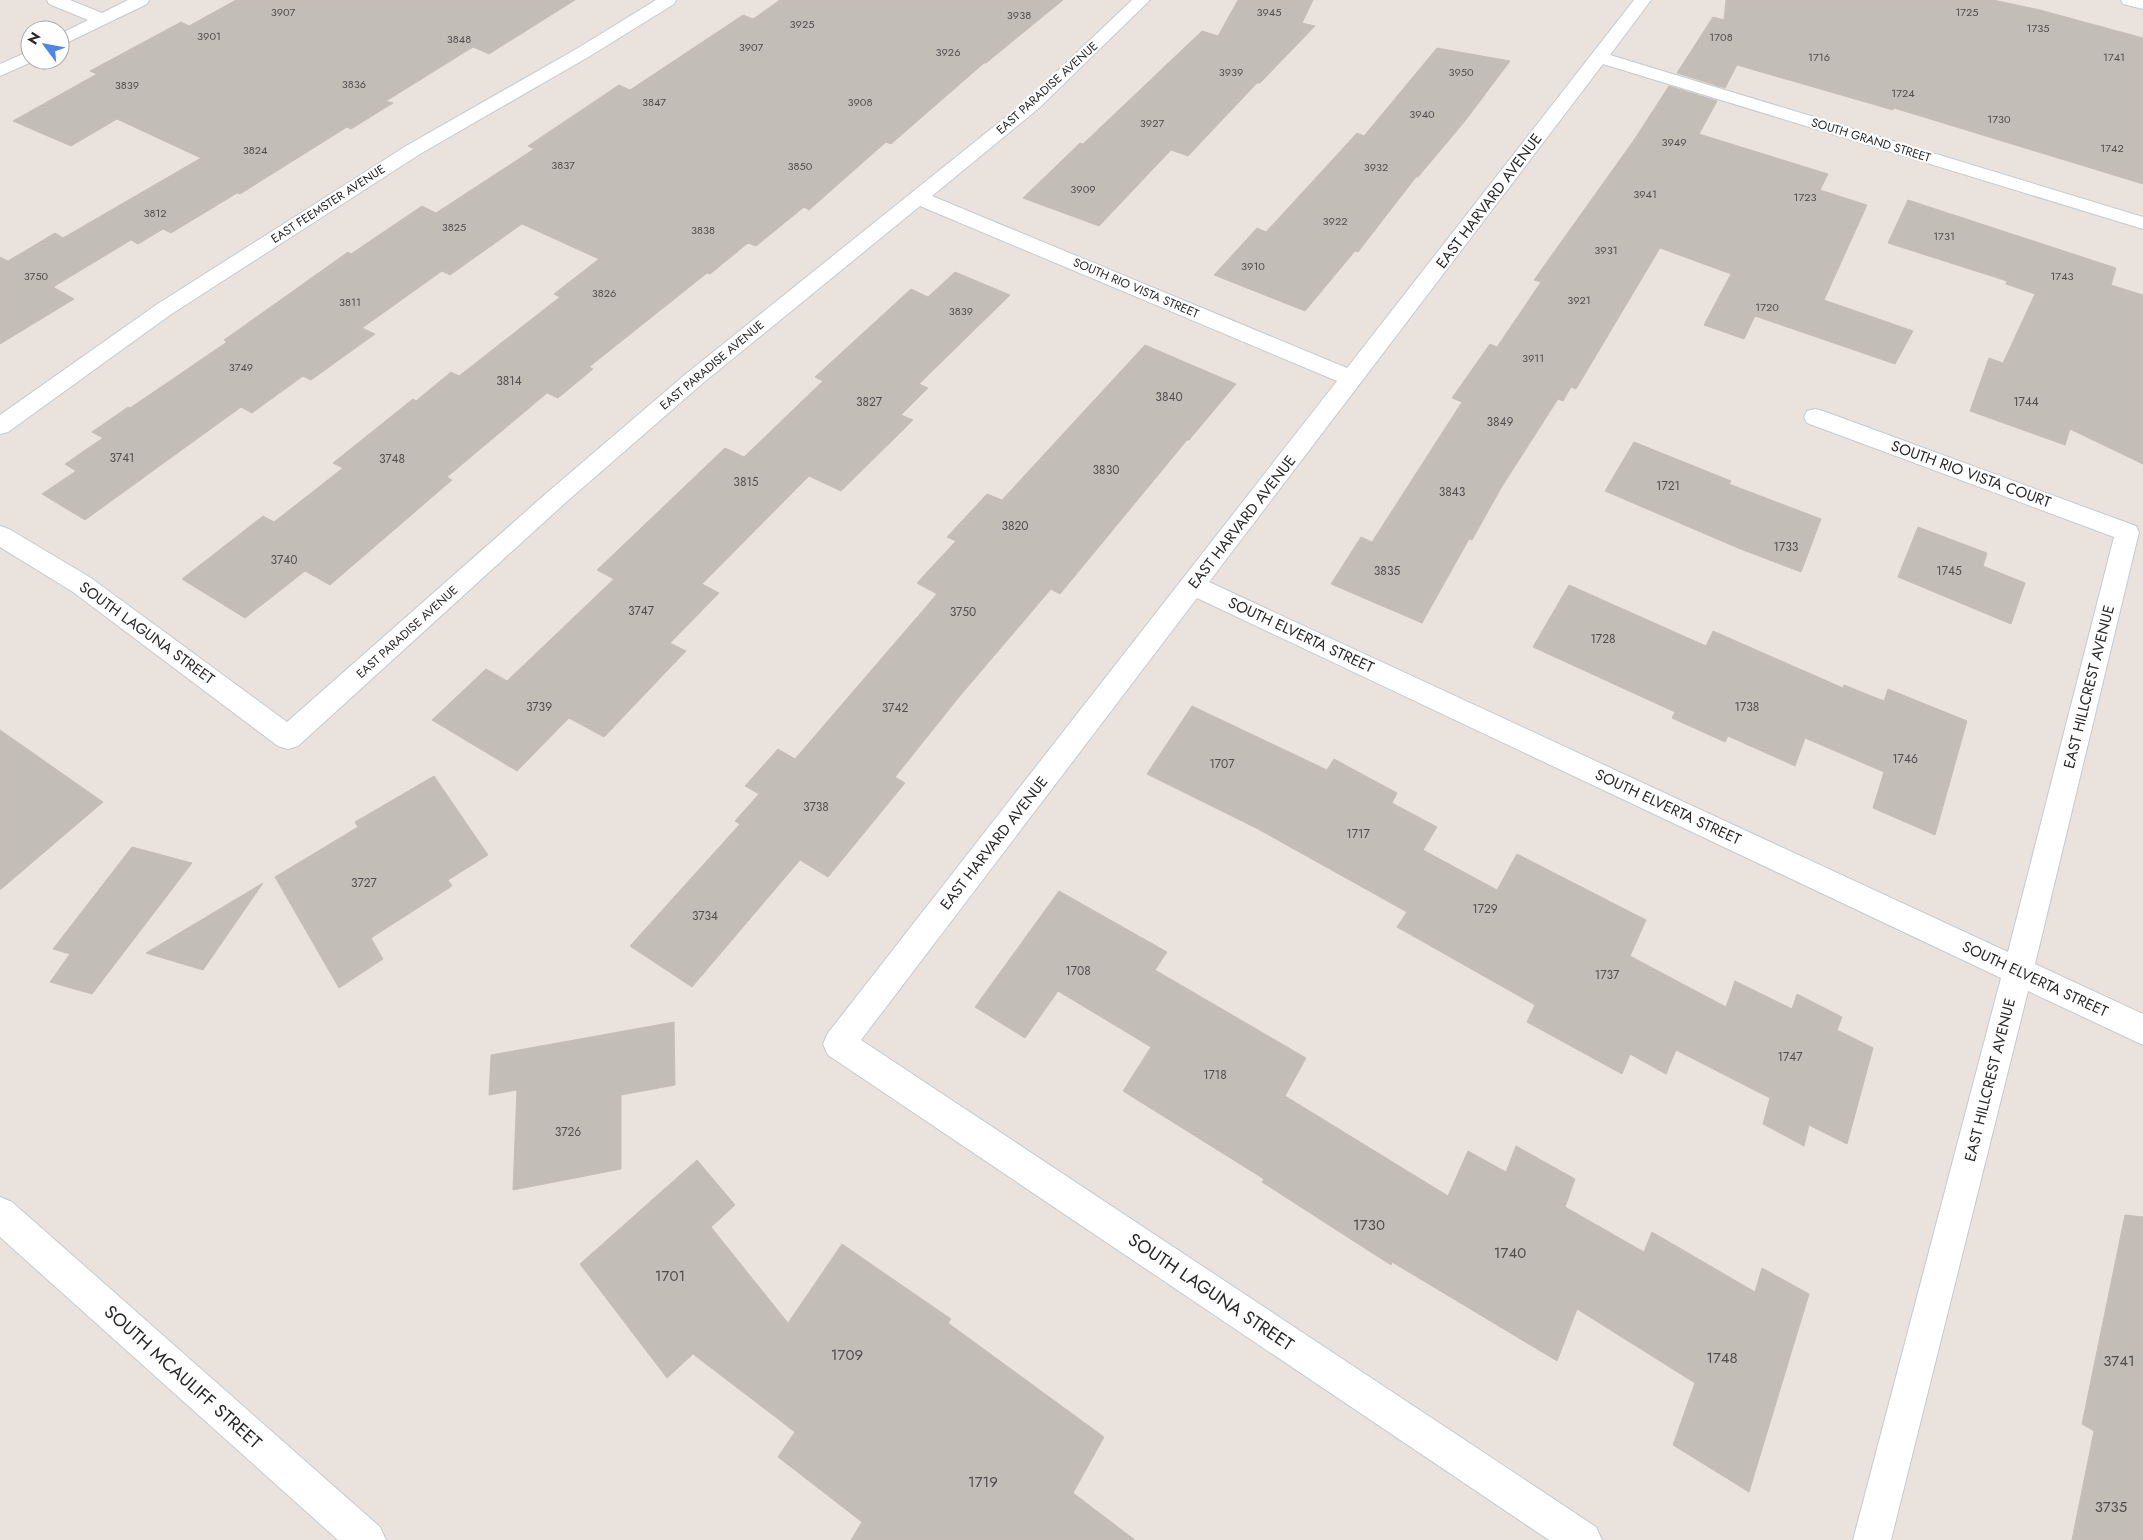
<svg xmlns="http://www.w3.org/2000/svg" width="2143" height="1540" font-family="Jost,sans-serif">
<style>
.building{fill:#c3bdb8;stroke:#c5beb7}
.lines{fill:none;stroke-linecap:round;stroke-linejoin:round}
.street-casing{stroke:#c4cad1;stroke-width:2}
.secondary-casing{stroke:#c4cad1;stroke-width:2}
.street{fill:#fff;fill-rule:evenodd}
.secondary{fill:#fff;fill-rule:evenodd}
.labels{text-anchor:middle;stroke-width:4.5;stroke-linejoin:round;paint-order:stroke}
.far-number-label{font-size:11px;fill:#504e4d}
.far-street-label{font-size:12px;fill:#292929;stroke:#fff}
.number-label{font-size:12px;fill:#504e4d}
.street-label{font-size:15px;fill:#292929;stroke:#fff}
.near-number-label{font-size:15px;fill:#504e4d}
.near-street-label{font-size:18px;fill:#292929;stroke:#fff}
</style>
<rect width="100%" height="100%" fill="#eae2dd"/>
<g class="building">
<polygon points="236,0 575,0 489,54 473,47 386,101 393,103 351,129 347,127 240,194 237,193 171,233 163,229 138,244 131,240 53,287 74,299 0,344 0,257 8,261 55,233 63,238 201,158 117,119 71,146 13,121 97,74 90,71 181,22 189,26"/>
<polygon points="780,0 1063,0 986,63 984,63 891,144 886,142 809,210 804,207 756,246 748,243 710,274 707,273 589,367 593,369 558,398 547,393 447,477 452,480 330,585 305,571 245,618 182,579 263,516 274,522 343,468 333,463 413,399 416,401 451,372 459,376 560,297 554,294 599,259 522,224 450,275 442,271 362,328 375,334 311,380 303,376 252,413 241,407 85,520 42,494 76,471 65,464 103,438 92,432 128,407 130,408 227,342 224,340 348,252 351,254 422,206 436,213 534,149 528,146 619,85 630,90 743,15 753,19"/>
<polygon points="1238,0 1313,0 1302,23 1315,26 1260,83 1257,83 1188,156 1171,150 1099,226 1023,198 1080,143 1083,144 1202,31 1218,36"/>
<polygon points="1726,0 1993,0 2040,10 2143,38 2143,184 1894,108 1893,110 1737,65 1725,88 1677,73 1713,17 1724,20"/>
<polygon points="1437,48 1510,61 1465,121 1418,177 1416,177 1358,252 1355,251 1305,311 1214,275 1257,228 1266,232 1357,133 1364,136"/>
<polygon points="1669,86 1717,101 1699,134 1828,174 1820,190 1867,205 1824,300 1913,331 1895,364 1755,316 1744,339 1704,325 1731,274 1660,248 1576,389 1571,387 1563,401 1558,399 1501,488 1472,540 1469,539 1422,623 1331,584 1361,537 1372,542 1462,402 1452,398 1490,344 1497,347 1541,282 1534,280 1634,140"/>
<polygon points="1908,200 2116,268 2111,285 2143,295 2143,464 2070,429 2065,445 1970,411 1989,358 2003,363 2035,294 2006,284 2007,281 1888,243"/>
<polygon points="955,272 1010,295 919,384 928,388 901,415 913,420 841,491 809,476 702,584 719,593 670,643 686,651 604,737 569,718 517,771 432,720 486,669 507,681 614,579 597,570 725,448 744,457 823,381 815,377 911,289 928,297"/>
<polygon points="1145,345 1236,384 1189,440 1187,440 1060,594 1051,589 959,697 895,777 905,783 828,877 800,860 692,987 630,946 740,824 735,821 759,794 745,786 778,749 795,759 937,594 917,583 956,541 947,537 987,494 1002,500"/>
<polygon points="1634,442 1731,481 1729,484 1821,519 1801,572 1738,548 1605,491"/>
<polygon points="1918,527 1987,553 1983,566 2025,583 2011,624 1898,577"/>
<polygon points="1569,585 1706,646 1713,631 1843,688 1844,685 1884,701 1888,689 1967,721 1935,835 1873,808 1884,772 1805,738 1795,766 1728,736 1725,742 1672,718 1675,712 1533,647"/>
<polygon points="1192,706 1327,770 1334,759 1397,793 1392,803 1437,827 1423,850 1497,890 1517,854 1646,920 1630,956 1726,1007 1735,981 1792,1009 1797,994 1842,1017 1837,1030 1873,1048 1847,1144 1809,1125 1804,1146 1763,1124 1770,1098 1676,1050 1666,1074 1630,1054 1622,1074 1527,1022 1535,1005 1397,927 1407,912 1258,829 1147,774"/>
<polygon points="0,730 103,802 0,890"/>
<polygon points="434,776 488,855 448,880 452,886 371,938 383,959 339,988 275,877 358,827 355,822"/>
<polygon points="132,847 192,863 92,994 50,982 70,954 53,949"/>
<polygon points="263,883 203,970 146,953"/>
<polygon points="1059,891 1167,952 1155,970 1306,1058 1285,1096 1448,1196 1468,1151 1506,1172 1516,1146 1575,1179 1565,1207 1644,1252 1652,1232 1755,1292 1762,1268 1809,1294 1749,1492 1673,1445 1695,1383 1577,1309 1557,1361 1392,1262 1391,1265 1262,1182 1264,1179 1123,1091 1151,1047 1058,991 1025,1038 975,1007"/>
<polygon points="674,1022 675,1085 621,1095 621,1169 513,1190 517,1090 489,1095 491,1055"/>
<polygon points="697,1160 735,1205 711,1227 788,1323 842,1244 951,1319 948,1323 1104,1437 1073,1493 1135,1540 851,1540 862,1522 778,1457 795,1432 693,1354 667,1378 580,1264"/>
<polygon points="2125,1215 2143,1217 2143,1540 2072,1540 2094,1431 2082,1424"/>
</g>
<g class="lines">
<defs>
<g id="street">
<polygon points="47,0 70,0 102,13 128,0 149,0 147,4 60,46 60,34 88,20 49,4"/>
<polygon points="656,0 676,0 674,4 590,56 420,154 170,315 8,432 0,434 0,415 156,305 406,146 578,48"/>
<polygon points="1132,0 1150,0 1039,108 932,196 1347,368 1634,0 1651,0 1610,55 2143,217 2143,229 1603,64 1209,582 2008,952 2114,537 1807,423 1804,417 1807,411 1815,409 1823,411 2136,526 2139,532 2035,964 2143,1014 2143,1045 2028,991 1891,1540 1853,1540 2001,978 1197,598 861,1040 1596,1527 1602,1540 1549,1540 828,1055 823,1044 828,1033 1337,381 920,206 703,383 565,503 298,746 288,749 278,746 73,592 0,547 0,526 9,529 91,578 287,722 549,491 687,373 1027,100"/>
<polygon points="2121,0 2143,0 2143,9 2123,4"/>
<polygon points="30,51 30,60 36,60 0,76 0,64"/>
</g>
<polygon id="secondary" points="0,1197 12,1202 380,1527 386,1540 338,1540 0,1237"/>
</defs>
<use href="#street" class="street-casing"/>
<use href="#secondary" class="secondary-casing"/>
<use href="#street" class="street"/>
<use href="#secondary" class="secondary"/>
</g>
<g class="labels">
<g class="far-number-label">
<text x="283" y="16">3907</text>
<text x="1269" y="16">3945</text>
<text x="1967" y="16">1725</text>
<text x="1019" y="19">3938</text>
<text x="802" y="28">3925</text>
<text x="2038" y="32">1735</text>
<text x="209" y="40">3901</text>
<text x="1721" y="41">1708</text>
<text x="459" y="43">3848</text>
<text x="751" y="51">3907</text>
<text x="948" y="56">3926</text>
<text x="1819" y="61">1716</text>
<text x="2114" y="61">1741</text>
<text x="1231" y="76">3939</text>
<text x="1461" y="76">3950</text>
<text x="354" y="88">3836</text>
<text x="127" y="89">3839</text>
<text x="1903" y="97">1724</text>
<text x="654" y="106">3847</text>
<text x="860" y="106">3908</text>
<text x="1422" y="118">3940</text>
<text x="1999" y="123">1730</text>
<text x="1152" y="127">3927</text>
<text x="1674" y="146">3949</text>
<text x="2112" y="152">1742</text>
<text x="255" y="154">3824</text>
<text x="563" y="169">3837</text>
<text x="800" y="170">3850</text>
<text x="1376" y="171">3932</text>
<text x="1083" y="193">3909</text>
<text x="1645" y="198">3941</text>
<text x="1805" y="201">1723</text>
<text x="155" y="217">3812</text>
<text x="1335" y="225">3922</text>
<text x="454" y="231">3825</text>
<text x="703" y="234">3838</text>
<text x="1944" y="240">1731</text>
<text x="1606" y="254">3931</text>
<text x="1253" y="270">3910</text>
<text x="36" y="280">3750</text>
<text x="2062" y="280">1743</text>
<text x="604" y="297">3826</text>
<text x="1579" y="304">3921</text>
<text x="350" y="306">3811</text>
<text x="1767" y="311">1720</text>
<text x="961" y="315">3839</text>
<text x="1533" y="362">3911</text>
<text x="241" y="371">3749</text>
</g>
<g class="far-street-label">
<text transform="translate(1047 88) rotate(-42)" y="4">EAST PARADISE AVENUE</text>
<text transform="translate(1871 140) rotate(17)" y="4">SOUTH GRAND STREET</text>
<text transform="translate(328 204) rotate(-33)" y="4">EAST FEEMSTER AVENUE</text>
<text transform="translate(1136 288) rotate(23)" y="4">SOUTH RIO VISTA STREET</text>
<text transform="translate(712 365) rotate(-40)" y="4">EAST PARADISE AVENUE</text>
<text transform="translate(407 632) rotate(-42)" y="4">EAST PARADISE AVENUE</text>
</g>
<g class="number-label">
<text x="509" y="385">3814</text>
<text x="1169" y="401">3840</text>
<text x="869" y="406">3827</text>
<text x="2026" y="406">1744</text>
<text x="1500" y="426">3849</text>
<text x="122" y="462">3741</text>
<text x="392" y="463">3748</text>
<text x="1106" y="474">3830</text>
<text x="746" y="486">3815</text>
<text x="1668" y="490">1721</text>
<text x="1452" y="496">3843</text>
<text x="1015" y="530">3820</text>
<text x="1786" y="551">1733</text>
<text x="284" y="564">3740</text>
<text x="1387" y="575">3835</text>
<text x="1949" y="575">1745</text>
<text x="641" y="615">3747</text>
<text x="963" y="616">3750</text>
<text x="1603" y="643">1728</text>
<text x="539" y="711">3739</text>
<text x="1747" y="711">1738</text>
<text x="895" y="712">3742</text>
<text x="1905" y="763">1746</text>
<text x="1222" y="768">1707</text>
<text x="816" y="811">3738</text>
<text x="1358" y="838">1717</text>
<text x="364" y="887">3727</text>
<text x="1485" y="913">1729</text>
<text x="705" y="920">3734</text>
<text x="1078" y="975">1708</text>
<text x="1607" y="979">1737</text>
<text x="1790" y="1061">1747</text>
<text x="1215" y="1079">1718</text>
<text x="568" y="1136">3726</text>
</g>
<g class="street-label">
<text transform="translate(1489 201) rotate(-53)" y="5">EAST HARVARD AVENUE</text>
<text transform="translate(1971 474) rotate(20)" y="5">SOUTH RIO VISTA COURT</text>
<text transform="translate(1242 522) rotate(-52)" y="5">EAST HARVARD AVENUE</text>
<text transform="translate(147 633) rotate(36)" y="5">SOUTH LAGUNA STREET</text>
<text transform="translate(1301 635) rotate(25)" y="5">SOUTH ELVERTA STREET</text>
<text transform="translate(2089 687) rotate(-76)" y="5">EAST HILLCREST AVENUE</text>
<text transform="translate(1668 807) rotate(25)" y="5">SOUTH ELVERTA STREET</text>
<text transform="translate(994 843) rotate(-52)" y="5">EAST HARVARD AVENUE</text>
<text transform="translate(2035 979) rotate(25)" y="5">SOUTH ELVERTA STREET</text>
<text transform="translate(1990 1080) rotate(-76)" y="5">EAST HILLCREST AVENUE</text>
</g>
<g class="near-number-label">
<text x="1369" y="1230">1730</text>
<text x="1510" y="1258">1740</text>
<text x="670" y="1281">1701</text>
<text x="847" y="1360">1709</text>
<text x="1722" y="1363">1748</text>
<text x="2119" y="1366">3741</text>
<text x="983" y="1487">1719</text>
<text x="2111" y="1512">3735</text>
</g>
<g class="near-street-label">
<text transform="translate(1211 1292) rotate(34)" y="6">SOUTH LAGUNA STREET</text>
<text transform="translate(183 1377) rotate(42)" y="6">SOUTH MCAULIFF STREET</text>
</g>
</g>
<g transform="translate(45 45) rotate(302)"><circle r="24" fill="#ffffff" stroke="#a9a9a9"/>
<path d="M0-4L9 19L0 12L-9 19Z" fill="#4f85e5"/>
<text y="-8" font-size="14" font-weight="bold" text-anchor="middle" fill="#292929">N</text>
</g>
</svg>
